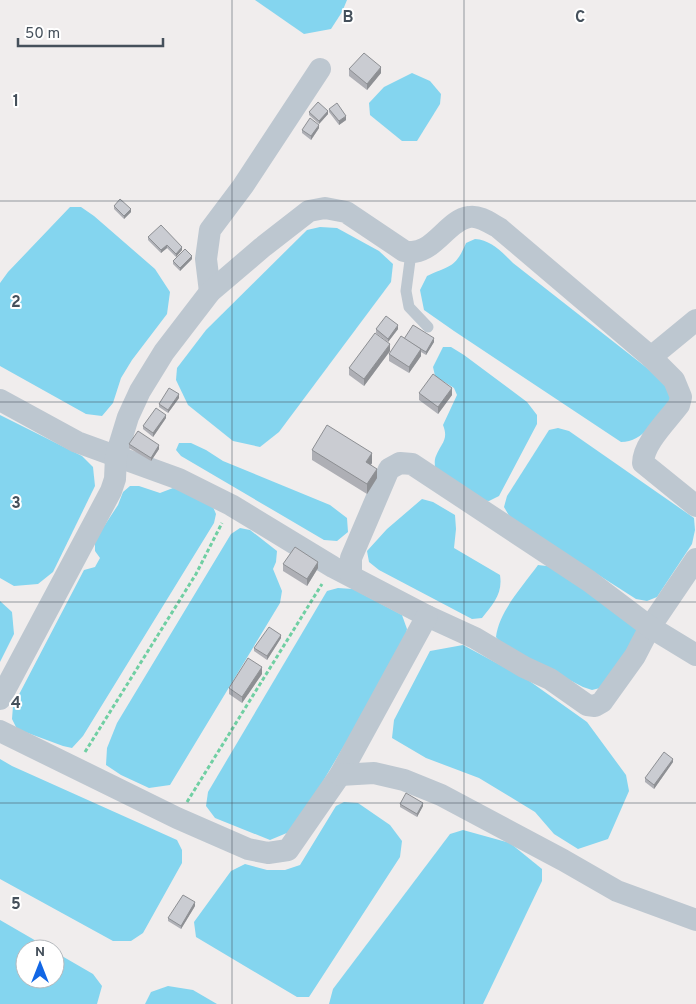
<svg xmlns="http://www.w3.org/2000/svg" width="696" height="1004" font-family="Overpass,sans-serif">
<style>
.water{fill:#84d5ef}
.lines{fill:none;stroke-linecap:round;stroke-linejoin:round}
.path{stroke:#70cfa3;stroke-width:3;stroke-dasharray:4 2.5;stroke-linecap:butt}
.lane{stroke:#bdc7d0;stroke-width:11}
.street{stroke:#bdc7d0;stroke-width:22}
.wall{fill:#aeafb5}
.shaded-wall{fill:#8d8f93}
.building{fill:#caccd2;stroke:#8d8f93}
.grid{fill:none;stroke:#45505b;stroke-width:1;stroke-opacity:0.55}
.grid-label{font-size:16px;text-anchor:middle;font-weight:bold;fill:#45505b;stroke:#fff;stroke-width:4;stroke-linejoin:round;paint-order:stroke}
</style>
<rect width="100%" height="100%" fill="#f0eded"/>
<g class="water">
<polygon points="255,0 347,0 342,12 331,29 304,34"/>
<polygon points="412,73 430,81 441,94 440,104 417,141 402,141 370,115 369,103 384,87"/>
<polygon points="70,207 81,207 94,216 155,269 170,292 167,314 132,360 121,378 113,403 102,416 86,414 0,366 0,283 8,272"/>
<polygon points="320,227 337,228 379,251 393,264 391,282 279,432 260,447 233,441 188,405 176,380 177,368 206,330 307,230"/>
<path d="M475,239C491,240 502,252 513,263L661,379L670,389V402C656,418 644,442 621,442L454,331L424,310L420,290L427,276C450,265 455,269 466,243Z"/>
<path d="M443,347H451L464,355L527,402L537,415V424L499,496L489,501L478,500L435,469C435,465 434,460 436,456C441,443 449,440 443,425L457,395L454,388L435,376L433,367Z"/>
<polygon points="0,415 82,456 93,467 95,486 53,572 38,584 14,586 0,578"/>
<polygon points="558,428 569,431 694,518 695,530 692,544 657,597 647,601 636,599 511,519 504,507 507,496 549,430"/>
<polygon points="179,443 191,443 206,450 223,461 330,505 347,518 348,532 337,541 324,540 181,456 176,450"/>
<polygon points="130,486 139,486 160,493 173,488 210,500 216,514 214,523 83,736 72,748 63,746 17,729 12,719 13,706 84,570 95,567 100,558 95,551 95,540 118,505 123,492"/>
<path d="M422,499L433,502L455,515L456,529L454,548L500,575C503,594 493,604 482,618L472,619L379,570L369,562L367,551L387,529Z"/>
<polygon points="240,528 250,530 277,551 276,562 273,569 282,591 280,603 170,785 149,788 121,775 106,765 107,748 117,723 231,534"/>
<path d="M538,565L555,567L637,629L635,638L600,688L592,690L583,687L502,645L496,637C499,611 523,586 538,565Z"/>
<polygon points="338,588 353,589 402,615 407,629 404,645 294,830 270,840 215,818 206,806 208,792 327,591"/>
<polygon points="0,601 12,612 14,634 0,662"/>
<polygon points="463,645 528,680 587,722 626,775 629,791 608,839 578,849 554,834 535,812 479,778 426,758 392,738 394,720 430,651"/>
<polygon points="0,759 12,766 177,840 182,850 182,863 143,933 131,941 113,941 0,879"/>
<polygon points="344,802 358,803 390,825 402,841 400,857 309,997 297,997 196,937 194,922 231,871 245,864 267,870 285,870 300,865 336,806"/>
<polygon points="463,830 510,843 542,869 542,881 483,1004 329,1004 333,989 450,834"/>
<polygon points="0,920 50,949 25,949 25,979 55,979 55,952 93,974 102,986 97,1004 0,1004"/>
<polygon points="168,986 193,990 217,1004 145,1004 151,992"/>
</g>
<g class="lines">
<g class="path">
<polyline points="85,752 196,574 222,523"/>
<polyline points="187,802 322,584"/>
</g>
<polyline class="lane" points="411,253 406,291 409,307 428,327"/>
<g class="street">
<polyline points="210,292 206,259 210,230 243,186 320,69"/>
<polyline points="651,357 696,320"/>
<polyline points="0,400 77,442 179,479 231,505 333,567 427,616 475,638 524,667 550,679 587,705 595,706 602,702 635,656 650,627 696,559"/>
<polyline points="351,575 351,558 389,469 400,463 412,464 589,581 650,627 696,655"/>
<path d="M0,699L111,491L115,479L116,456L128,417L140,391L164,352L210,292L264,246L309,211L325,208L346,212L404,251C432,259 446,220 469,217C479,215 490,223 499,228L651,357L674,380L681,397L679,405C667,421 643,444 643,463L696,506"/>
<polyline points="0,731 177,818 248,849 268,853 288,850 340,775 427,616"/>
<polyline points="340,775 374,773 404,780 441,795 563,860 617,891 696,920"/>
</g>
</g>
<g class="wall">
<polygon points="349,69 381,73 367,90 349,76"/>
<polygon points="329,109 346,120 339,125 329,112"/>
<polygon points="309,112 328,114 319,124 309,115"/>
<polygon points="319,128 311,140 302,133 302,130"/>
<polygon points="114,206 131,212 124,219 114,209"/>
<polygon points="148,237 182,250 176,257 167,248 161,253 148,240"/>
<polygon points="192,259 180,271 173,264 173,261"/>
<polygon points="376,329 398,329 388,342 376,333"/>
<polygon points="404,339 434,342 426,355 421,352 421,356 409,373 389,361 389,354"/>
<polygon points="390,351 364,386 349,375 349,368"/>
<polygon points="419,393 452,395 438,414 419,400"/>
<polygon points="179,398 168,413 159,407 159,404"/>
<polygon points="166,418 153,437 143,429 143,426"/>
<polygon points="129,444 159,449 151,461 129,448"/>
<polygon points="312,450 372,463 371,465 377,478 367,494 312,460"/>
<polygon points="283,564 318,568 307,586 283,571"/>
<polygon points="281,638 267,660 254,651 254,648"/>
<polygon points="262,674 242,703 229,694 229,688"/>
<polygon points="673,762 654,789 645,782 645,778"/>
<polygon points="400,804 423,806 417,817 400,807"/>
<polygon points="195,906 181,929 168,921 168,918"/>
</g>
<g class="shaded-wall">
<polygon points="381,67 381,73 367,90 367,84"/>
<polygon points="328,111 328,114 319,124 319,121"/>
<polygon points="346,116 346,120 339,125 339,121"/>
<polygon points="319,125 319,128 311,140 311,136"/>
<polygon points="131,209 131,212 124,219 124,216"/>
<polygon points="167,245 167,248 161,253 161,250"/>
<polygon points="182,247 182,250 176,257 176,254"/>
<polygon points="192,256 192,259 180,271 180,268"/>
<polygon points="398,325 398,329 388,342 388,339"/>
<polygon points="434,338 434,342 426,355 426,352"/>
<polygon points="390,344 390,351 364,386 364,379"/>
<polygon points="421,349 421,356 409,373 409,367"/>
<polygon points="452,388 452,395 438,414 438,407"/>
<polygon points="179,394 179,398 168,413 168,410"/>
<polygon points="166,415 166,418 153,437 153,433"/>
<polygon points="159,445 159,449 151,461 151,458"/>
<polygon points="372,453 372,463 366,472 366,462"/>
<polygon points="377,469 377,478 367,494 367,484"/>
<polygon points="318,562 318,568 307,586 307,579"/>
<polygon points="281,635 281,638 267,660 267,656"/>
<polygon points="262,667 262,674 242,703 242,697"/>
<polygon points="673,759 673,762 654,789 654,785"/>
<polygon points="423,803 423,806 417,817 417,814"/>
<polygon points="195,902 195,906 181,929 181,926"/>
</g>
<g class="building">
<polygon points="364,53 381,67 367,84 349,69"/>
<polygon points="318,102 328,111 319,121 309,112"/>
<polygon points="337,103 346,116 339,121 329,109"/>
<polygon points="310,118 319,125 311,136 302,130"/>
<polygon points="120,199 131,209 124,216 114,206"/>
<polygon points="161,225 182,247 176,254 167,245 161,250 148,237"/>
<polygon points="185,249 192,256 180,268 173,261"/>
<polygon points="386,316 398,325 388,339 376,329"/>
<polygon points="413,325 434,338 426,352 404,339"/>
<polygon points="375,333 390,344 364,379 349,368"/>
<polygon points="401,336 421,349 409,367 389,354"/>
<polygon points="433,374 452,388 438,407 419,393"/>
<polygon points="169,388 179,394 168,410 159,404"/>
<polygon points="156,408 166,415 153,433 143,426"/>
<polygon points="327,425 372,453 366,462 377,469 367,484 312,450"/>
<polygon points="138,431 159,445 151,458 129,444"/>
<polygon points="295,547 318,562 307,579 283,564"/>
<polygon points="269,627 281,635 267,656 254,648"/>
<polygon points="248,658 262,667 242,697 229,688"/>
<polygon points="664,752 673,759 654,785 645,778"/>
<polygon points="406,793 423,803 417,814 400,804"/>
<polygon points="183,895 195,902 181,926 168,918"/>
</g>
<path class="grid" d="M232,0V1004M464,0V1004M0,201H696M0,402H696M0,602H696M0,803H696"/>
<g class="grid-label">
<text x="348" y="22">B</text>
<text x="580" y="22">C</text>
<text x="16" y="106">1</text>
<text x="16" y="307">2</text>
<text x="16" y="508">3</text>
<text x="16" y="708">4</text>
<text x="16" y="909">5</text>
</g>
<g transform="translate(40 964)"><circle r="24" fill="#ffffff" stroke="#b5b9bd"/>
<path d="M0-4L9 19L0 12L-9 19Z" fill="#1267e5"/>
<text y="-8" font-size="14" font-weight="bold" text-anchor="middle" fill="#45505b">N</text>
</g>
<path d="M18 38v8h145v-8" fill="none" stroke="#45505b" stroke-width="2.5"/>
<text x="25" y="38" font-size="15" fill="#45505b" stroke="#ffffff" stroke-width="4" paint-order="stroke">50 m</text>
</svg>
